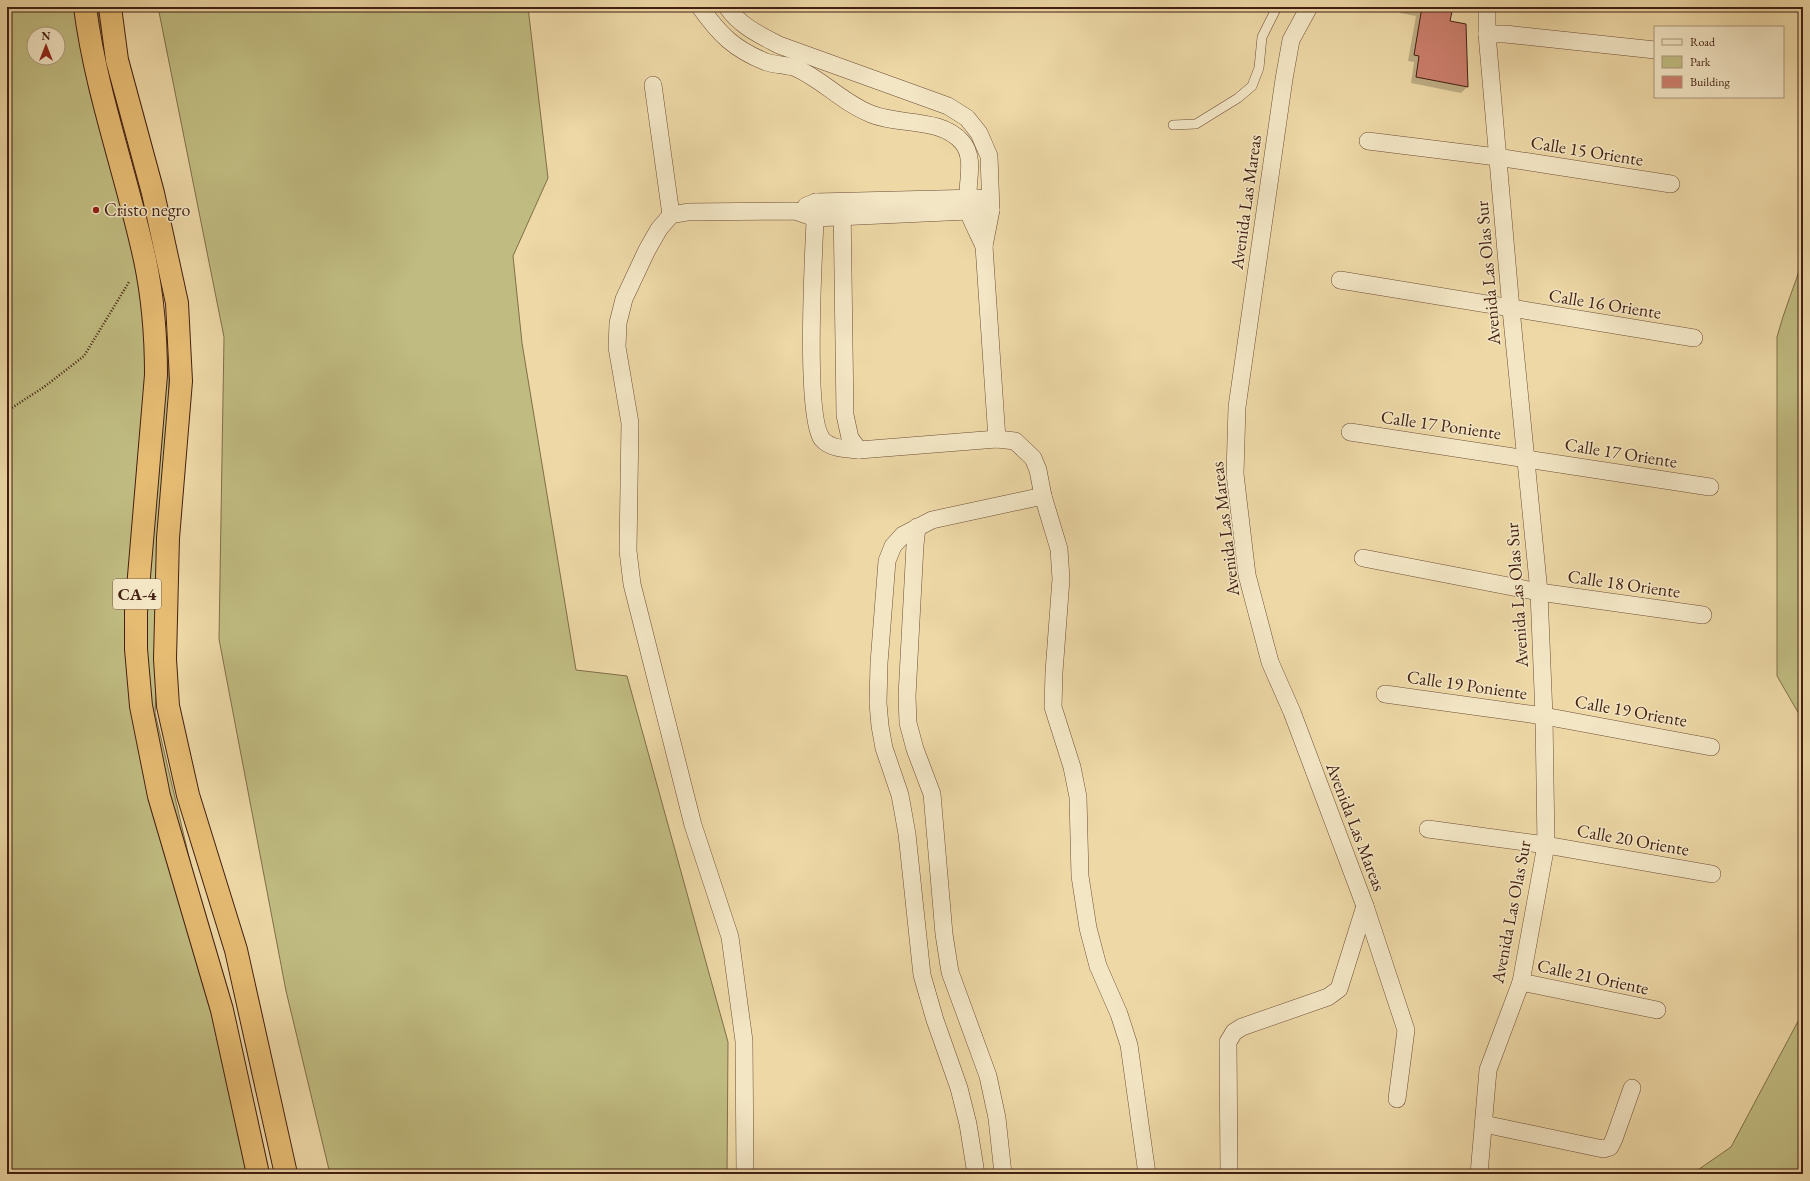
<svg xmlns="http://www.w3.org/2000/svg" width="1810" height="1181" font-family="'EB Garamond',serif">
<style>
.green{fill:#c0bc81;stroke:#816e49;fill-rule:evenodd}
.shadow{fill:#0003}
.building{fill:#cd7f6e;stroke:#421f11}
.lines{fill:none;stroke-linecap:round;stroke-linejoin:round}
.lane-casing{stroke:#6d4d36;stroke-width:10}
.street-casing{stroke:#6d4d36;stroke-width:18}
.highway-casing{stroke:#421f11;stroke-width:24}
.path{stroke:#421f11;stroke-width:2.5;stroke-dasharray:1 2;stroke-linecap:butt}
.lane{stroke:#f3e6c5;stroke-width:9}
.street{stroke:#f3e6c5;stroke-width:17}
.highway{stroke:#e6bc73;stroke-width:22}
.poi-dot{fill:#8f2418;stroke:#f3e6c5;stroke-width:1.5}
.labels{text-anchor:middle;stroke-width:3;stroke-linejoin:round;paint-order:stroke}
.shield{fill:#f3e6c5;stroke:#775b47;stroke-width:1}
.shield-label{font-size:17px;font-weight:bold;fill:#421f11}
.street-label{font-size:18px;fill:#421f11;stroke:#f3e6c5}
.poi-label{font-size:18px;fill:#421f11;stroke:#f3e6c5;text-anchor:start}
</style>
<rect width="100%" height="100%" fill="#edd8a6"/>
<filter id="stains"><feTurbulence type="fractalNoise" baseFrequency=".005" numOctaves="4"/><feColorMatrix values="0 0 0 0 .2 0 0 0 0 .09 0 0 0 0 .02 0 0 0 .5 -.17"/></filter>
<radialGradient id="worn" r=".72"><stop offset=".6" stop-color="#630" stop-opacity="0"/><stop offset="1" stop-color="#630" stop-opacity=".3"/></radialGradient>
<g class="green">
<path d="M7,7H98L99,19L169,351V458L155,713L202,912L269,1174H7ZM34,34H58V58H34Z"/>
<polygon points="158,7 528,7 548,178 513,256 522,343 576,670 627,676 728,1042 727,1174 330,1174 286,991 219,639 224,337"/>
<path d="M1803,259V721L1777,676V337C1784,310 1795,285 1803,259Z"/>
<polygon points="1803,1012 1803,1174 1692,1174 1731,1147"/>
</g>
<polygon class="shadow" points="1401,7 1452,7 1448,22 1467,87 1461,93 1411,83 1414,62 1408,61 1416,16 1400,13"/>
<polygon class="building" points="1422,7 1453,7 1450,21 1466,24 1468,87 1416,77 1419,56 1414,55"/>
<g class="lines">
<defs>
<polyline id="lane" points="1173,125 1196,124 1238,98 1252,86 1259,68 1262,37 1277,7"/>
<g id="street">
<path d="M700,7C720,35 734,49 766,62C776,65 787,65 796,68C823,80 843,103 871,114C900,126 940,117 962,142C978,160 963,192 969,213C973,224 979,235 984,246"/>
<path d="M727,7C740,26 760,35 779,45L948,106L967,118L979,133L989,156L991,210L984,246L997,439"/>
<polyline points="1309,7 1291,40 1284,79 1237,407 1235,474 1247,575 1270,662 1292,712 1365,906 1406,1030 1397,1099"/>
<polyline points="1487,34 1505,34 1655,50"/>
<polyline points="653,85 671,215"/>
<polyline points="1368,141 1497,157 1671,184"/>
<path d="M816,202C814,241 804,415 822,439C830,449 847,449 859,450L997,439L1015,441L1033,458L1038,470L1043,496L1059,549L1061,579L1054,672L1053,707L1072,767L1078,797L1080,876L1088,928L1098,966L1119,1014L1129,1045L1147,1174"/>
<polyline points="842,202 845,415 850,438 859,450"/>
<polyline points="806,206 816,202 979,198"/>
<polyline points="1340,280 1694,338"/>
<polyline points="1350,432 1710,487"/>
<polyline points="917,527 915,545 907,696 908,723 915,749 932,794 944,934 950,972 988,1076 997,1118 1003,1174"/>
<polyline points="1363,558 1539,592 1703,615"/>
<polyline points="1385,694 1544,716 1711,747"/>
<polyline points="1428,829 1546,845 1712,874"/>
<polyline points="1521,982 1657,1010"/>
<polyline points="1484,1124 1603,1149 1610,1147 1614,1139 1632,1088"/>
<polyline points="745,1174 744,1041 730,937 693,825 632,584 628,551 630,423 617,347 618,323 624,299 647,250 659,229 671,215 688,212 795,211 815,218 991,210"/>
<polyline points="976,1174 968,1124 959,1088 935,1020 922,975 907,834 900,795 884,748 880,726 878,703 879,663 887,561 893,546 903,535 932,520 1043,496"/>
<polyline points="1229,1174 1228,1042 1234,1032 1242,1027 1328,997 1339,989 1365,906"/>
<polyline points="1479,1174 1488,1070 1521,982 1546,845 1544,716 1539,592 1511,309 1487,34 1487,7"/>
</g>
<g id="highway">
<path d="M85,7C96,93 127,176 145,260C153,298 156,337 156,375L136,612V649L141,706L159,796L222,1010L258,1174"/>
<polyline points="110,7 117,60 153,193 177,303 181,381 168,538 165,659 168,706 188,795 236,950 286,1174"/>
</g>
</defs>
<use href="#lane" class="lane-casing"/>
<use href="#street" class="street-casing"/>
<use href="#highway" class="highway-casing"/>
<polyline class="path" points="7,411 44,387 84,356 129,282"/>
<use href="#lane" class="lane"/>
<use href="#street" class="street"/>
<use href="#highway" class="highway"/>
</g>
<circle class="poi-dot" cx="96" cy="210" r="4"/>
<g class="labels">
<rect class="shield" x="113" y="579" width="48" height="30" rx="3"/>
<g class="shield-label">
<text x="137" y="600">CA-4</text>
</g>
<g class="street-label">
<text transform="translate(1587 151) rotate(9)" y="6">Calle 15 Oriente</text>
<text transform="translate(1246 202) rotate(-82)" y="6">Avenida Las Mareas</text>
<text transform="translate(1488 273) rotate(-95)" y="6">Avenida Las Olas Sur</text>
<text transform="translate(1605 304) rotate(9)" y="6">Calle 16 Oriente</text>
<text transform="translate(1441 425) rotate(8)" y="6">Calle 17 Poniente</text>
<text transform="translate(1621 453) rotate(9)" y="6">Calle 17 Oriente</text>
<text transform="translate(1225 529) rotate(-97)" y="6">Avenida Las Mareas</text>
<text transform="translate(1624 584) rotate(8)" y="6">Calle 18 Oriente</text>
<text transform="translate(1517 595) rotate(-94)" y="6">Avenida Las Olas Sur</text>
<text transform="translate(1467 685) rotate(8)" y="6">Calle 19 Poniente</text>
<text transform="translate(1631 711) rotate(10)" y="6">Calle 19 Oriente</text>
<text transform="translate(1356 827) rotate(69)" y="6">Avenida Las Mareas</text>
<text transform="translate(1633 840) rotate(10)" y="6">Calle 20 Oriente</text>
<text transform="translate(1511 912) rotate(-79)" y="6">Avenida Las Olas Sur</text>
<text transform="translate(1593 977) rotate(12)" y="6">Calle 21 Oriente</text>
</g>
<g class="poi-label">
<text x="104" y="216">Cristo negro</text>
</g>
</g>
<rect width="1810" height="1181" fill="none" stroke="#edd8a6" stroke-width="24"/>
<rect x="8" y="8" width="1794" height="1165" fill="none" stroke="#421f11" stroke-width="2"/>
<rect x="12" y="12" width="1786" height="1157" fill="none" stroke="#421f11"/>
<rect x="1654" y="26" width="130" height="72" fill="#f3e6c5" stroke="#ac967d"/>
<rect x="1662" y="39" width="20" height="6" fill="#f3e6c5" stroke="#ac967d"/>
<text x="1690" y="46" font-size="12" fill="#421f11">Road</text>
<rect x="1662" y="56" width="20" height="12" fill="#c0bc81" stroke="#ac967d"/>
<text x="1690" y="66" font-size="12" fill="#421f11">Park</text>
<rect x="1662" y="76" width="20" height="12" fill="#cd7f6e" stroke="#ac967d"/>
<text x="1690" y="86" font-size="12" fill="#421f11">Building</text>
<g transform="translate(46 46)"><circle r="19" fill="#f3e6c5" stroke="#ac967d"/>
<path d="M0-3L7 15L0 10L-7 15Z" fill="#8f2418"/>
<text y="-6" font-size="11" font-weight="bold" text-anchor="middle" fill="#421f11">N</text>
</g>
<rect width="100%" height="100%" filter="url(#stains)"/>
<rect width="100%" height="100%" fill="url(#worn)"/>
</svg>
